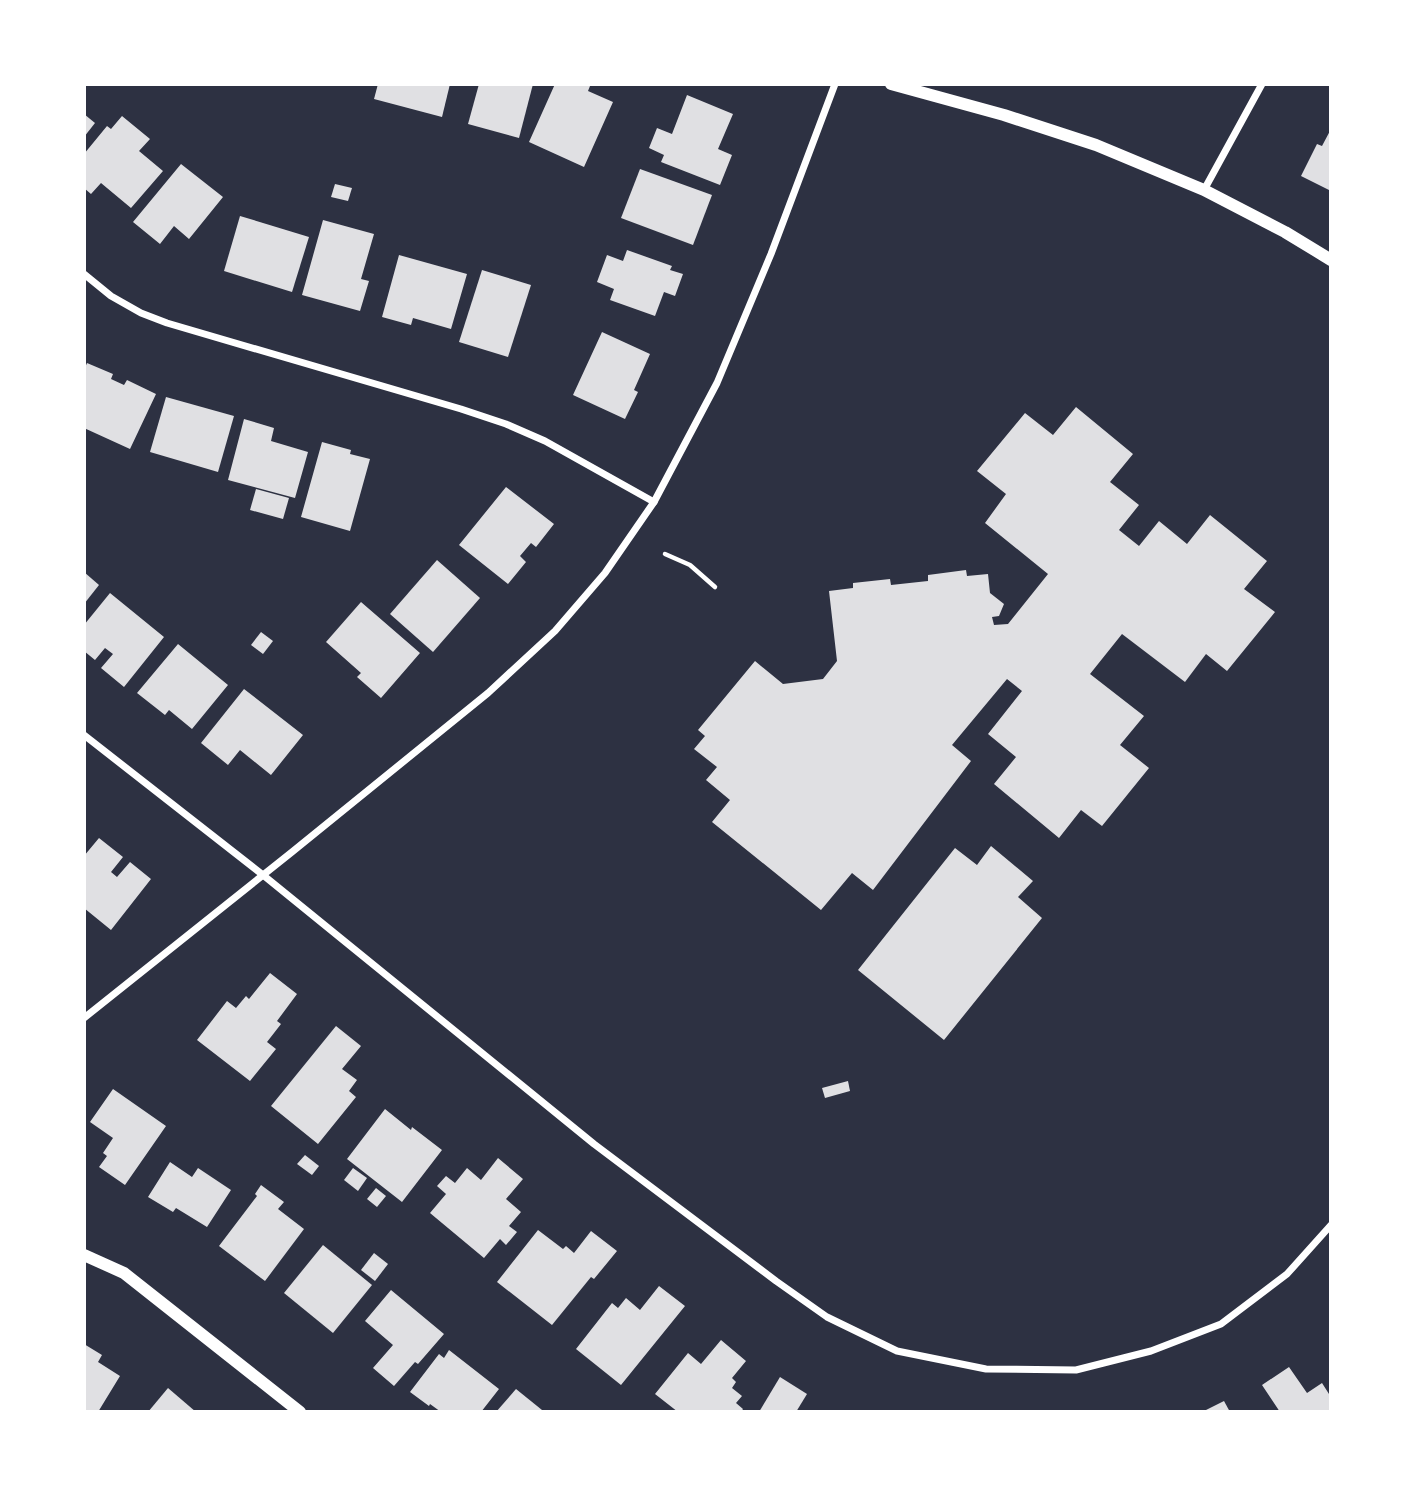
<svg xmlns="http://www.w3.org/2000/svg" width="1415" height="1496" font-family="'Asap Condensed',sans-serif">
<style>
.building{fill:#e0e0e3}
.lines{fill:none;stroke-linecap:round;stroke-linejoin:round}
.path{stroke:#fff;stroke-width:4.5}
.minor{stroke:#fff;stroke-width:7}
.tertiary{stroke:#fff;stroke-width:12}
</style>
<rect width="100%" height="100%" fill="#2d3142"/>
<g class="building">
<polygon points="378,84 450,84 442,117 374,99"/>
<polygon points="479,84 533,84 519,138 468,124"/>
<polygon points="555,84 587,84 590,86 588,91 613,102 584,167 529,142"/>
<polygon points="687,95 733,114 718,149 732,155 720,185 661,162 664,155 649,148 657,128 672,134"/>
<polygon points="84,114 95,123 84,137"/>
<polygon points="122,116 150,139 139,151 163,171 131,208 101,183 91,194 84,188 84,154 107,126 111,129"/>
<polygon points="1331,129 1331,191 1301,176 1317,144 1322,146"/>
<polygon points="181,164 223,197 189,239 174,226 160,244 133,222"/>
<polygon points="640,169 712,195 693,245 621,218"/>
<polygon points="335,184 352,188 348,201 331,197"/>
<polygon points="240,216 309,237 292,292 224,271"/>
<polygon points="323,220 374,234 361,279 369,281 360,311 302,295"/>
<polygon points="627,250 672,266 670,270 683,274 675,296 664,292 655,316 610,300 614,289 597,282 607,255 623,261"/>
<polygon points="399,255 467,274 451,329 413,318 411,325 382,317"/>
<polygon points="482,270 531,285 508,357 459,342"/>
<polygon points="602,332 650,354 634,390 638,392 625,419 573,395"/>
<polygon points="87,363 113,374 111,379 124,385 127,380 156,394 130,449 84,428 84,370"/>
<polygon points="166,397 234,416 218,472 150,452"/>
<polygon points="1076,407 1133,454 1110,482 1139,505 1119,530 1139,546 1159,521 1187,544 1210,515 1267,561 1244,589 1275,612 1227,671 1206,654 1185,682 1122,634 1090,674 1144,716 1120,745 1149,768 1102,826 1081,810 1059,838 994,784 1016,757 988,734 1022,691 1007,679 952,745 971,761 873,890 852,873 821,910 712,822 730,800 706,780 717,767 694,749 705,736 698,730 755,661 783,684 823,679 837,661 829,591 853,588 853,583 890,579 891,585 928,581 928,575 966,570 967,576 988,574 990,593 1004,604 999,616 992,617 994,625 1008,624 1048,574 985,523 1006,494 977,471 1025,413 1053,435"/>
<polygon points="244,419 274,428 271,441 308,452 295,498 228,480"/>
<polygon points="322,442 351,450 350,454 370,459 350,531 301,517"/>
<polygon points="506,487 554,524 536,547 531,543 520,556 526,562 508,584 459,545"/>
<polygon points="256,489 289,498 283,519 250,510"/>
<polygon points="437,560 480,598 433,652 390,614"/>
<polygon points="84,572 99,585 84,604"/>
<polygon points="110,593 164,637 124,687 101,668 113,654 105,648 95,660 84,651 84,625"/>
<polygon points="361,602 420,653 381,698 357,677 361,673 326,642"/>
<polygon points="261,632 273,641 263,654 251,645"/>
<polygon points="178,644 228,685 192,729 169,710 165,715 137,693"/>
<polygon points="244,689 303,735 271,775 240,750 228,765 201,743"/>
<polygon points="99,838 123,857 111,872 117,877 130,862 151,879 111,930 84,908 84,856"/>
<polygon points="991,846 1033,881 1018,897 1042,918 944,1040 858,970 955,848 977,865"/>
<polygon points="270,973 297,994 277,1021 281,1024 267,1042 276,1049 250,1081 197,1040 227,1001 236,1008 246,996 249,999"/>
<polygon points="336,1026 361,1046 342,1069 357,1080 349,1091 356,1097 318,1144 271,1106"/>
<polygon points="848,1081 850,1091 825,1098 822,1088"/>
<polygon points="113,1089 166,1126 125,1185 99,1167 107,1156 103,1153 113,1138 90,1122"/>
<polygon points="385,1109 411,1130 412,1127 442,1150 402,1202 347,1159"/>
<polygon points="305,1155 319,1166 312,1175 297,1164"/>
<polygon points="498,1158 523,1179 506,1199 521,1212 509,1226 517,1232 506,1245 500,1239 484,1258 430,1213 446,1194 437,1186 446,1176 455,1183 467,1168 481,1180"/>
<polygon points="170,1162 192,1177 198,1168 231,1190 207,1227 176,1208 173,1212 148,1197"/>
<polygon points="353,1168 367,1178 358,1191 344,1180"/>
<polygon points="261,1185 284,1202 278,1209 304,1229 265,1281 219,1246 257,1196 255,1194"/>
<polygon points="376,1188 386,1196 377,1207 367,1199"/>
<polygon points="538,1230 563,1249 566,1246 574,1253 591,1231 617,1251 594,1279 591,1277 552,1325 497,1282"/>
<polygon points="323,1245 372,1285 333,1333 284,1293"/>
<polygon points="374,1253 388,1264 375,1281 361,1270"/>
<polygon points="659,1286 685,1306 621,1385 576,1349 612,1303 618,1308 626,1298 640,1310"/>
<polygon points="391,1290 444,1334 418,1364 415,1362 394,1386 373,1368 393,1345 365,1321"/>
<polygon points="721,1340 746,1361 732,1378 736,1382 732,1388 742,1396 736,1403 743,1409 741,1412 678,1412 655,1394 688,1353 701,1364"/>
<polygon points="84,1344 102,1355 98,1362 120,1376 98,1412 84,1412"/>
<polygon points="449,1350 499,1389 481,1412 441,1412 430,1404 429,1406 410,1392 439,1354 444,1358"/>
<polygon points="1289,1367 1307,1393 1322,1383 1329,1394 1331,1392 1331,1412 1280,1412 1262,1385"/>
<polygon points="780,1377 807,1394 796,1412 759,1412"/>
<polygon points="168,1388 196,1412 148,1412"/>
<polygon points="516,1389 542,1410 541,1412 496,1412"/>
<polygon points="1224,1401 1230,1412 1202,1412"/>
</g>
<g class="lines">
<polyline class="path" points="665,554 690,565 715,587"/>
<g class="minor">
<polyline points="1204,190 1262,84"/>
<polyline points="84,274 111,296 141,313 167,323 461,409 506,424 545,441 654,502"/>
<polyline points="84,735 263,875 594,1144 776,1281 827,1317 897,1351 986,1369 1076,1370 1151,1351 1221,1324 1287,1274 1331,1225"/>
<polyline points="84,1018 292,852 488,693 555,631 605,573 654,502 717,383 771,254 835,84"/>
</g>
<g class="tertiary">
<polyline points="891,84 1004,115 1096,145 1204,190 1285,232 1331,260"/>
<polyline points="84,1255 124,1273 300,1412"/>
</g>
</g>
<rect width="1415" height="1496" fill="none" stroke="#ffffff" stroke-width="172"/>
</svg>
